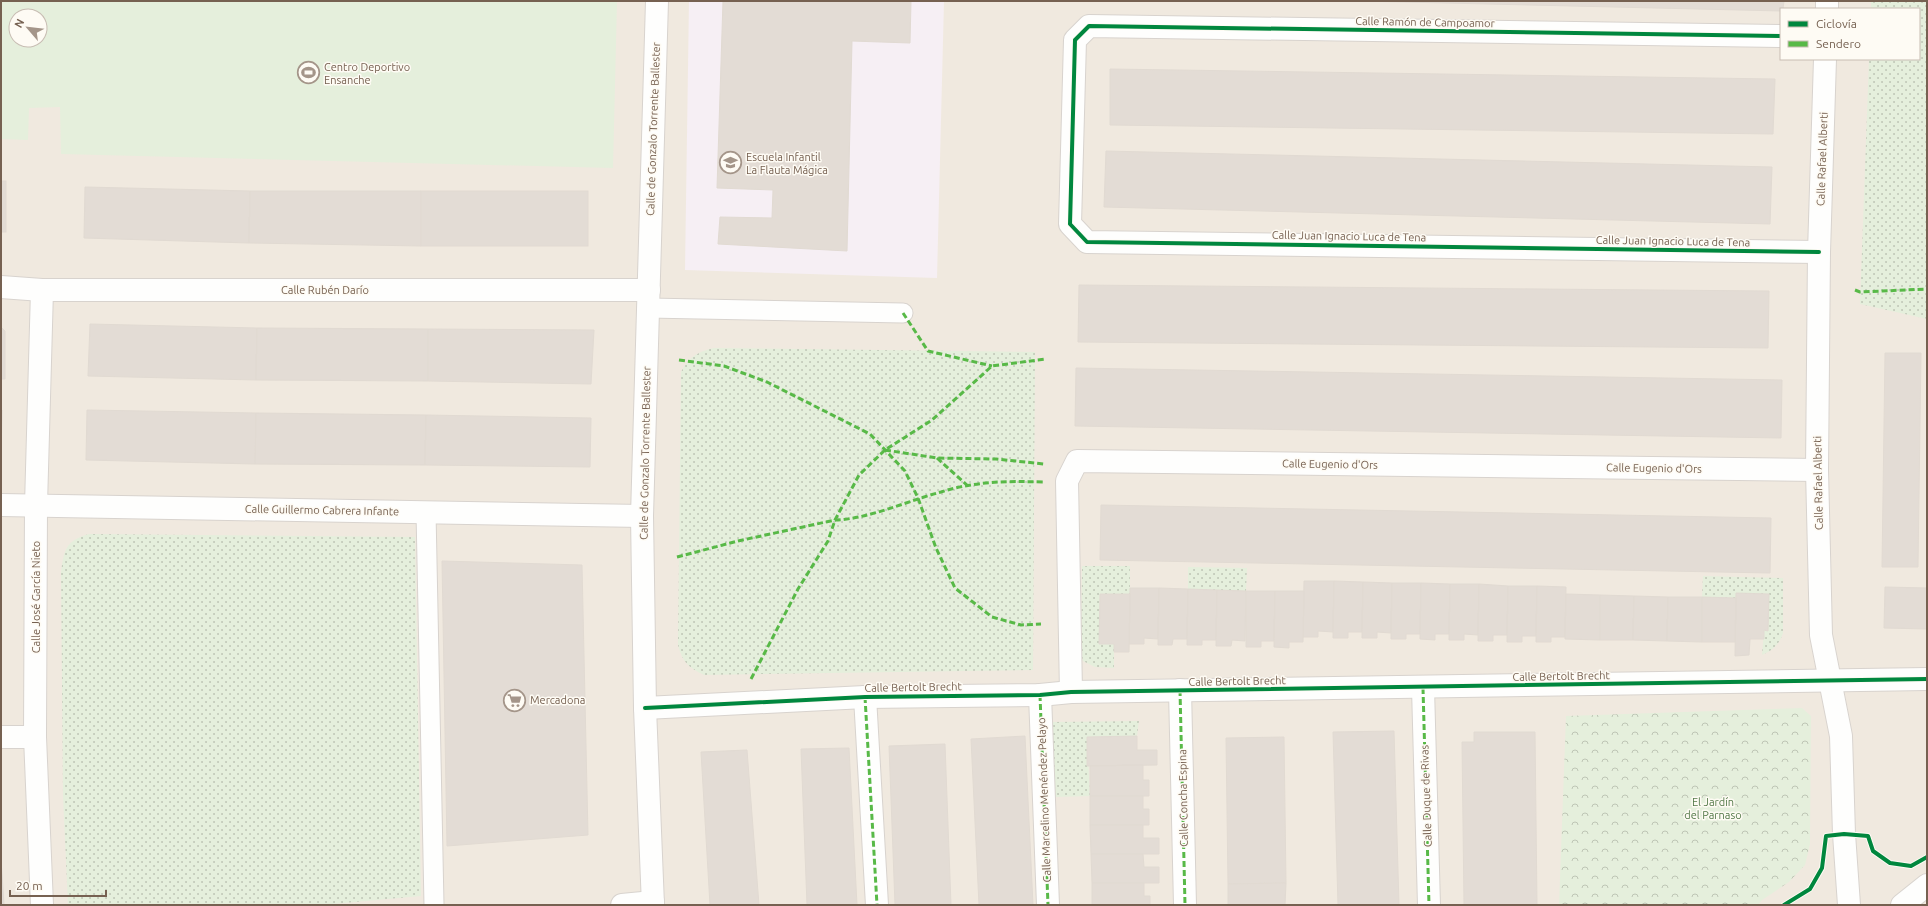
<svg xmlns="http://www.w3.org/2000/svg" width="1928" height="906" font-family="Ubuntu,sans-serif">
<style>
.residential{fill:#f0e9df;fill-rule:evenodd}
.education{fill:#f6eff4}
.grass{fill:url(#grass-dots)}
.forest{fill:url(#forest-crowns)}
.pitch{fill:#e5efdc;fill-rule:evenodd}
.building{fill:#e3dcd5;stroke:#e1dad2}
.lines{fill:none;stroke-linecap:round;stroke-linejoin:round}
.lane-casing{stroke:#d8d3ce;stroke-width:21}
.street-casing{stroke:#d8d3ce;stroke-width:24}
.lane{stroke:#fefefd;stroke-width:19}
.street{stroke:#fefefd;stroke-width:22}
.quiet{stroke:#58b947;stroke-width:3;stroke-dasharray:6 3;stroke-linecap:butt}
.cycleway-casing{stroke:#fefbf4;stroke-width:6}
.cycleway{stroke:#00873e;stroke-width:4}
.labels{text-anchor:middle;stroke-width:3;stroke-linejoin:round;paint-order:stroke}
.street-label{font-size:11px;fill:#766151;stroke:#fefbf4}
.poi-label{font-size:11px;fill:#766151;stroke:#fefbf4;text-anchor:start}
.park-label{font-size:11px;fill:#547a49;stroke:#fefbf4}
</style>
<defs>
<pattern id="grass-dots" width="8" height="8" patternUnits="userSpaceOnUse"><rect width="8" height="8" fill="#e5efdc"/><path d="M2 2h.1M6 6h.1" fill="none" stroke="#bec5b5" stroke-width="1.8" stroke-linecap="round"/></pattern>
<pattern id="forest-crowns" width="20" height="18" patternUnits="userSpaceOnUse"><rect width="20" height="18" fill="#e5efdc"/><path d="M2 6a3 3 0 1 1 6 0M12 15a3 3 0 1 1 6 0" fill="none" stroke="#bec5b5"/></pattern>
</defs>
<rect width="100%" height="100%" fill="#f8f6f0"/>
<path class="residential" d="M1,1H1927V905H1ZM1781,9H1919V59H1781ZM16,16H40V40H16Z"/>
<polygon class="education" points="689,1 944,1 937,278 685,270"/>
<g class="grass">
<polygon points="1871,1 1927,1 1927,319 1860,304 1869,59 1919,59 1919,9 1871,9"/>
<path d="M714,348L1035,352L1033,670L704,675C688,667 683,663 678,645L681,372C689,357 697,352 714,348Z"/>
<path d="M89,534L415,537L421,896L322,905H68L63,796L61,573C64,550 65,541 89,534Z"/>
<polygon points="1082,566 1130,566 1130,594 1100,594 1099,644 1114,644 1114,668 1095,667 1083,661 1081,654"/>
<polygon points="1188,567 1247,568 1246,591 1188,589"/>
<path d="M1703,576L1783,578V633C1779,645 1773,650 1762,655L1764,630L1768,631L1736,593V598L1702,597Z"/>
<polygon points="1139,721 1137,736 1087,737 1090,796 1055,797 1052,722"/>
</g>
<polygon class="forest" points="1802,708 1811,716 1810,844 1805,865 1789,882 1762,900 1758,905 1559,905 1566,716"/>
<path class="pitch" d="M1,1H617L613,168L61,154L60,107L29,108L28,140L1,139ZM16,16H40V40H16Z"/>
<g class="building">
<polygon points="723,1 911,1 910,43 852,41 847,251 718,244 720,217 772,218 773,190 717,188"/>
<polygon points="1361,1 1784,1 1783,9 1781,9 1781,11"/>
<polygon points="1110,69 1775,79 1773,134 1110,125"/>
<polygon points="1106,151 1772,167 1770,224 1104,207"/>
<rect x="1" y="181" width="5" height="51"/>
<polygon points="85,187 250,191 249,243 84,238"/>
<polygon points="250,191 421,191 421,246 249,243"/>
<rect x="421" y="191" width="167" height="55"/>
<polygon points="1079,285 1769,291 1768,348 1078,342"/>
<polygon points="90,324 257,328 256,380 88,376"/>
<polygon points="1,327 5,331 5,379 1,379"/>
<polygon points="257,328 428,329 428,381 256,380"/>
<polygon points="428,329 594,330 591,384 428,381"/>
<polygon points="1885,353 1921,353 1918,567 1882,567"/>
<polygon points="1076,368 1782,380 1781,438 1075,426"/>
<polygon points="1,410 2,410 1,456"/>
<polygon points="87,410 256,413 255,464 86,460"/>
<polygon points="256,413 426,415 425,465 255,464"/>
<polygon points="426,415 591,418 590,467 425,465"/>
<polygon points="1101,505 1771,518 1770,573 1100,560"/>
<polygon points="442,561 582,565 588,835 447,846"/>
<polygon points="1304,581 1334,581 1333,632 1318,631 1318,637 1303,637"/>
<polygon points="1334,581 1363,582 1362,632 1348,632 1348,638 1333,638"/>
<polygon points="1363,582 1392,583 1391,633 1377,632 1377,638 1362,638"/>
<polygon points="1392,583 1421,583 1420,634 1406,634 1406,639 1391,639"/>
<polygon points="1421,583 1450,584 1449,634 1435,634 1435,640 1420,639"/>
<polygon points="1450,584 1479,584 1478,635 1464,634 1464,640 1449,640"/>
<polygon points="1479,584 1508,586 1507,635 1493,635 1493,641 1478,641"/>
<polygon points="1508,586 1537,586 1536,636 1522,636 1522,642 1507,642"/>
<polygon points="1537,586 1566,587 1565,637 1551,637 1551,642 1536,642"/>
<polygon points="1885,587 1927,588 1927,629 1884,628"/>
<polygon points="1130,588 1159,588 1158,639 1144,638 1144,644 1129,644"/>
<polygon points="1159,588 1188,589 1187,639 1173,639 1172,645 1158,645"/>
<polygon points="1188,589 1217,590 1216,640 1202,640 1202,645 1187,645"/>
<polygon points="1217,590 1246,591 1245,641 1232,640 1231,646 1216,646"/>
<polygon points="1246,591 1275,591 1274,641 1261,641 1261,647 1246,647"/>
<polygon points="1275,591 1304,591 1303,642 1289,642 1289,648 1274,647"/>
<polygon points="1736,593 1769,594 1768,631 1764,630 1764,639 1750,639 1749,655 1735,656"/>
<polygon points="1100,594 1130,594 1129,652 1114,652 1114,644 1099,644"/>
<polygon points="1566,594 1600,595 1600,640 1565,639"/>
<polygon points="1600,595 1634,596 1633,640 1600,640"/>
<polygon points="1634,596 1668,597 1667,641 1633,640"/>
<polygon points="1668,597 1702,597 1702,642 1667,641"/>
<polygon points="1702,597 1736,598 1735,642 1702,642"/>
<polygon points="1394,731 1399,905 1338,905 1333,732"/>
<polygon points="1474,732 1535,732 1537,905 1464,905 1462,742 1474,742"/>
<polygon points="1025,736 1033,905 979,905 971,739"/>
<polygon points="1137,736 1137,750 1157,750 1157,765 1087,766 1087,737"/>
<polygon points="1284,737 1286,883 1228,884 1226,738"/>
<polygon points="945,744 951,905 895,905 889,746"/>
<polygon points="849,748 857,905 807,905 801,749"/>
<polygon points="747,750 759,905 710,905 701,752"/>
<polygon points="1143,765 1143,780 1149,780 1149,796 1090,796 1090,766"/>
<polygon points="1090,796 1143,796 1143,809 1149,809 1149,825 1090,825"/>
<polygon points="1090,825 1143,825 1143,838 1159,838 1159,854 1091,854"/>
<polygon points="1091,854 1143,854 1144,867 1159,867 1159,883 1092,883"/>
<polygon points="1,861 2,874 4,905 1,905"/>
<polygon points="1092,883 1144,883 1144,896 1150,896 1150,905 1092,905"/>
<polygon points="1286,883 1285,905 1228,905 1228,884"/>
</g>
<g class="lines">
<defs>
<g id="lane">
<polyline points="648,308 903,313"/>
<polyline points="426,512 434,905"/>
</g>
<g id="street">
<polyline points="1827,9 1827,1"/>
<polyline points="1781,36 1089,26 1075,40 1070,224 1087,242 1819,252"/>
<polyline points="1825,59 1819,252 1817,470 1821,635 1841,736 1844,834 1849,905"/>
<polyline points="1,287 42,290 649,290"/>
<polyline points="42,290 36,505 35,737 42,905"/>
<polyline points="1,505 642,516"/>
<polyline points="1423,688 1429,905"/>
<polyline points="1180,690 1185,905"/>
<polyline points="1071,692 1067,481 1077,461 1817,470"/>
<polyline points="1040,695 1048,905"/>
<polyline points="865,697 877,905"/>
<polyline points="645,708 865,697 1040,695 1071,692 1927,679"/>
<polyline points="1,737 35,737"/>
<polyline points="622,905 653,902"/>
<polyline points="653,905 645,708 642,516 657,1"/>
<polyline points="1902,905 1927,885"/>
</g>
</defs>
<use href="#lane" class="lane-casing"/>
<use href="#street" class="street-casing"/>
<use href="#lane" class="lane"/>
<use href="#street" class="street"/>
<g class="quiet">
<polyline points="1855,290 1860,292 1927,289"/>
<polyline points="903,313 928,351 992,366"/>
<polyline points="679,360 724,366 767,382 870,434 905,471 918,498 936,548 955,588 992,617 1021,625 1041,624"/>
<polyline points="885,450 937,458 996,459 1044,464"/>
<polyline points="937,458 968,486"/>
<polyline points="677,557 738,541 835,520 859,475 885,450 932,420 992,366 1046,359"/>
<path d="M751,679L798,589L828,541L835,520C869,519 907,501 941,492C976,481 1007,481 1044,482"/>
<polyline points="1423,688 1429,905"/>
<polyline points="1180,690 1185,905"/>
<polyline points="1040,695 1048,905"/>
<polyline points="865,697 877,905"/>
</g>
<defs>
<g id="cycleway">
<polyline points="1781,36 1089,26 1075,40 1070,224 1087,242 1819,252"/>
<polyline points="645,708 865,697 1040,695 1071,692 1927,679"/>
<polyline points="1784,905 1810,889 1822,868 1826,836 1844,834 1868,836 1873,851 1890,863 1911,866 1927,857"/>
</g>
</defs>
<use href="#cycleway" class="cycleway-casing"/>
<use href="#cycleway" class="cycleway"/>
</g>
<defs>
<symbol id="stadium-ring" viewBox="-11 -11 22 22"><circle r="9.5" fill="#fefbf4" stroke="#a49589" stroke-width="1.5"/><path d="M0-5a6.5 5 0 1 0 0 10a6.5 5 0 1 0 0-10ZM-3.5-1.8h7v3.6h-7Z" fill="#a49589"/></symbol>
<symbol id="school-ring" viewBox="-11 -11 22 22"><circle r="9.5" fill="#fefbf4" stroke="#a49589" stroke-width="1.5"/><path d="M0-5L7-2L0 1L-7-2ZM-4 1L0 2.5L4 1V4Q0 6-4 4Z" fill="#a49589"/></symbol>
<symbol id="supermarket-ring" viewBox="-11 -11 22 22"><circle r="9.5" fill="#fefbf4" stroke="#a49589" stroke-width="1.5"/><path d="M-6-5.5h2.5l.6 2H6L4.5 2H-2.5L-4.4-4H-6ZM-1.5 3.2a1.3 1.3 0 1 0 .1 0ZM3 3.2a1.3 1.3 0 1 0 .1 0Z" fill="#a49589"/></symbol>
</defs>
<g fill-rule="evenodd">
<use href="#stadium-ring" x="296" y="60" width="25" height="25"/>
<use href="#school-ring" x="718" y="150" width="25" height="25"/>
<use href="#supermarket-ring" x="502" y="688" width="25" height="25"/>
</g>
<g class="labels">
<g class="street-label">
<text transform="translate(1425 22) rotate(1)" y="4">Calle Ramón de Campoamor</text>
<text transform="translate(653 129) rotate(-88)" y="4">Calle de Gonzalo Torrente Ballester</text>
<text transform="translate(1822 159) rotate(-88)" y="4">Calle Rafael Alberti</text>
<text transform="translate(1349 236) rotate(1)" y="4">Calle Juan Ignacio Luca de Tena</text>
<text transform="translate(1673 241) rotate(1)" y="4">Calle Juan Ignacio Luca de Tena</text>
<text x="325" y="294">Calle Rubén Darío</text>
<text transform="translate(645 453) rotate(-89)" y="4">Calle de Gonzalo Torrente Ballester</text>
<text transform="translate(1330 464) rotate(1)" y="4">Calle Eugenio d'Ors</text>
<text transform="translate(1654 468) rotate(1)" y="4">Calle Eugenio d'Ors</text>
<text transform="translate(1818 483) rotate(-91)" y="4">Calle Rafael Alberti</text>
<text transform="translate(322 510) rotate(1)" y="4">Calle Guillermo Cabrera Infante</text>
<text transform="translate(36 597) rotate(-90)" y="4">Calle José García Nieto</text>
<text transform="translate(1561 676) rotate(-1)" y="4">Calle Bertolt Brecht</text>
<text transform="translate(1237 681) rotate(-1)" y="4">Calle Bertolt Brecht</text>
<text transform="translate(913 687) rotate(-1)" y="4">Calle Bertolt Brecht</text>
<text transform="translate(1426 796) rotate(-92)" y="4">Calle Duque de Rivas</text>
<text transform="translate(1183 798) rotate(-91)" y="4">Calle Concha Espina</text>
<text transform="translate(1044 800) rotate(-92)" y="4">Calle Marcelino Menéndez Pelayo</text>
</g>
<g class="poi-label">
<text x="324" y="71">Centro Deportivo<tspan x="324" dy="13">Ensanche</tspan></text>
<text x="746" y="161">Escuela Infantil<tspan x="746" dy="13">La Flauta Mágica</tspan></text>
<text x="530" y="704">Mercadona</text>
</g>
<g class="park-label">
<text x="1713" y="806">El Jardín<tspan x="1713" dy="13">del Parnaso</tspan></text>
</g>
</g>
<rect width="1928" height="906" fill="none" stroke="#766151" stroke-width="4"/>
<rect x="1780" y="8" width="140" height="52" fill="#fefbf4" stroke="#c8bdb3"/>
<rect x="1788" y="21" width="20" height="6" fill="#00873e" stroke="#c8bdb3"/>
<text x="1816" y="28" font-size="12" fill="#766151">Ciclovía</text>
<rect x="1788" y="41" width="20" height="6" fill="#58b947" stroke="#c8bdb3"/>
<text x="1816" y="48" font-size="12" fill="#766151">Sendero</text>
<g transform="translate(28 28) rotate(298)"><circle r="19" fill="#fefbf4" stroke="#c8bdb3"/>
<path d="M0-3L7 15L0 10L-7 15Z" fill="#a49589"/>
<text y="-6" font-size="11" font-weight="bold" text-anchor="middle" fill="#766151">N</text>
</g>
<path d="M10 890v6h96v-6" fill="none" stroke="#766151" stroke-width="2"/>
<text x="16" y="890" font-size="12" fill="#766151" stroke="#fefbf4" stroke-width="3" paint-order="stroke">20 m</text>
</svg>
